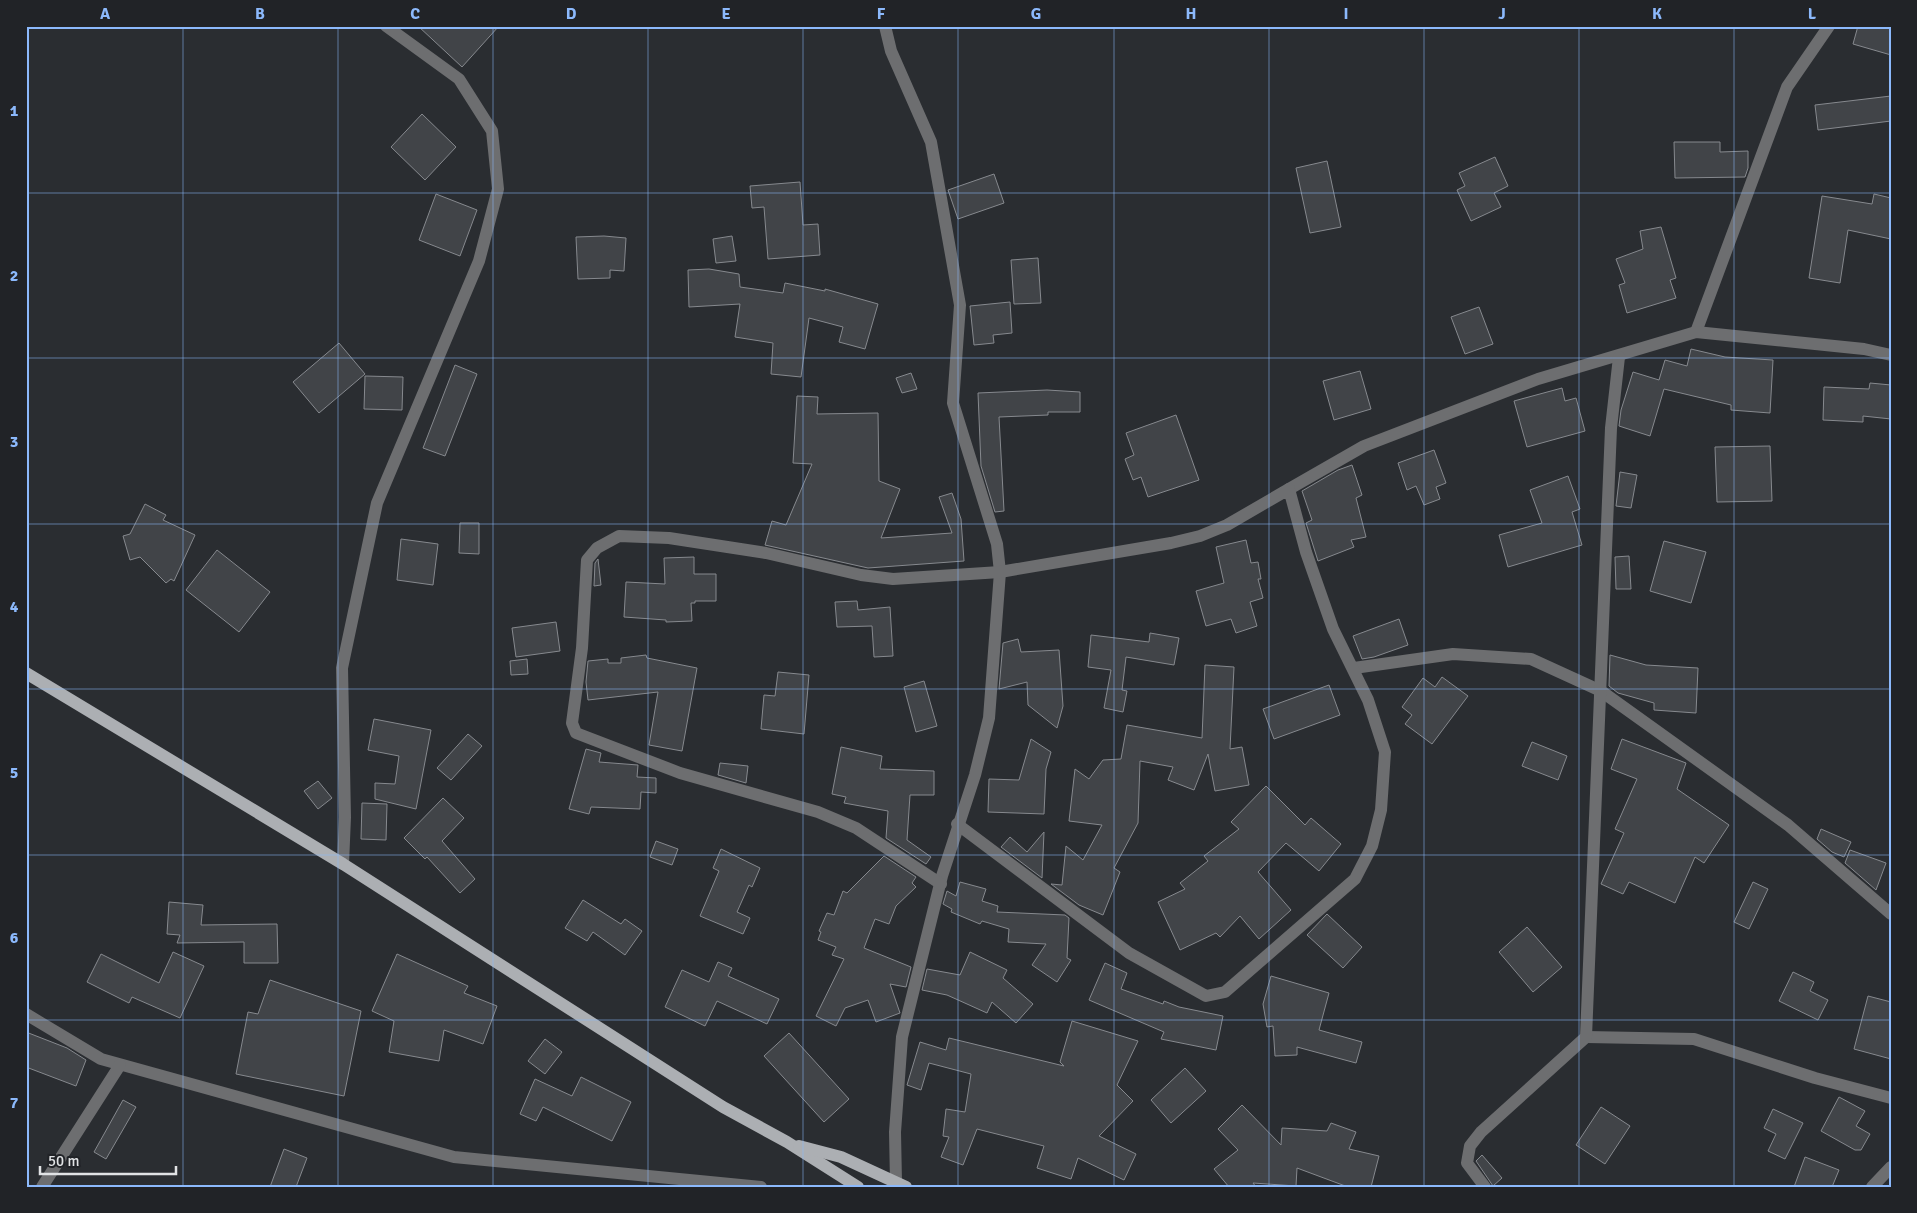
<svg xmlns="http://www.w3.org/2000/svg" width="1917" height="1213" font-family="Signika,sans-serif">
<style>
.building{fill:#414448;stroke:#86898e}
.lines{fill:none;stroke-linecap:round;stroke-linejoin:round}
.minor{stroke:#6d6e70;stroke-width:12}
.major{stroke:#acafb3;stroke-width:12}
.grid{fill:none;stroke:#8cb9fc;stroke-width:1;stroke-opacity:0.55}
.neatline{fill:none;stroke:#8cb9fc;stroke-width:2}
.grid-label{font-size:16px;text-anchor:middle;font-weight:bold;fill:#8cb9fc}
</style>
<rect width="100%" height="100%" fill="#2a2d31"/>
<g class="building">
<polygon points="418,26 499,26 462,67"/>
<polygon points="1858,26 1891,26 1891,55 1853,44"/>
<polygon points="1891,96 1891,121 1818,130 1815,105"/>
<polygon points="422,114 456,147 425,180 391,147"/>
<polygon points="1674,142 1720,142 1720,152 1748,151 1748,168 1745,177 1675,178"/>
<polygon points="1495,157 1508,186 1494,193 1501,207 1471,221 1457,190 1465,186 1459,173"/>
<polygon points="1327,161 1341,227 1310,233 1296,168"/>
<polygon points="994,174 1004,203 958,219 948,190"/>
<polygon points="800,182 803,225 818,224 820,255 768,259 764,207 752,208 750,186"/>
<polygon points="436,194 477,210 460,256 419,240"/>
<polygon points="1874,194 1891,198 1891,239 1848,230 1840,283 1809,278 1822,196 1872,204"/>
<polygon points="1661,227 1676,278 1670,280 1676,298 1627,313 1619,285 1625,283 1616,259 1643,249 1640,231"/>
<polygon points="604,236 626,238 624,271 610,270 610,278 578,279 576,237"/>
<polygon points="732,236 736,261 716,263 713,239"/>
<polygon points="1038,258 1041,303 1014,304 1011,260"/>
<polygon points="709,269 739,274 740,287 783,293 785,283 825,291 825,289 878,304 865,349 839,342 843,327 809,318 801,377 771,374 773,343 735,337 740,304 689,307 688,270"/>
<polygon points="1010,302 1012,333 993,335 994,343 974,345 970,306"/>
<polygon points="1479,307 1493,344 1465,354 1451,317"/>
<polygon points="339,343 365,374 319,413 293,382"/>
<polygon points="1691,349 1725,357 1773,360 1770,413 1731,410 1731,405 1664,389 1650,436 1619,426 1621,410 1633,372 1659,380 1665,360 1687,366"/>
<polygon points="455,365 477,374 445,456 423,448"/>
<polygon points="1360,371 1371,409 1334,420 1323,381"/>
<polygon points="911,373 917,389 902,393 896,378"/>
<polygon points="365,376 403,377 402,410 364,409"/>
<polygon points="1870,383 1891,385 1891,419 1863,416 1863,422 1823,420 1824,387 1869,389"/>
<polygon points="1562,388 1565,401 1576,398 1585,431 1527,447 1514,401"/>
<polygon points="1047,390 1080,392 1080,412 1048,412 1048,415 999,417 1004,511 995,512 981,466 978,393"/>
<polygon points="797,396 818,397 817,414 878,413 879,481 900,489 881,538 952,533 939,497 952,493 961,519 964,561 868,568 765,545 772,521 786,525 812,464 793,463"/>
<polygon points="1176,415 1199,480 1148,497 1141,477 1133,480 1125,459 1134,455 1126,433"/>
<polygon points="1770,446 1772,501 1717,502 1715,447"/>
<polygon points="1434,450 1446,483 1436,487 1440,499 1424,505 1416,486 1407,490 1398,463"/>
<polygon points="1352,465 1362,495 1356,498 1366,537 1351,540 1354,547 1318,561 1306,523 1312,520 1302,491 1338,470"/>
<polygon points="1620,472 1637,475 1631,508 1616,506"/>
<polygon points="1568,476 1580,509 1572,512 1582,545 1508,567 1499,535 1542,523 1530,490"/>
<polygon points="145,504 166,515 163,520 195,535 174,581 171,579 166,583 140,557 130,560 123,536 130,534"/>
<polygon points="460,523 479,523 479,554 459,553"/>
<polygon points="401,539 438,544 433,585 397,580"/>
<polygon points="1246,540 1251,563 1258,562 1261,579 1258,579 1263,598 1250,602 1257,626 1236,633 1231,619 1206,626 1196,591 1224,583 1216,547"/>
<polygon points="1664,541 1706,552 1691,603 1650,591"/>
<polygon points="217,550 270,592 239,632 186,590"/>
<polygon points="1629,556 1631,589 1616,589 1615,557"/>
<polygon points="694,557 694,574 716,574 716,601 695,601 695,603 691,603 692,621 666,622 666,620 624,617 626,582 665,584 664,558"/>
<polygon points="598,559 601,585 594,586 595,563"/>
<polygon points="857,601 858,610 890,607 893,656 874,657 872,626 837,627 835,602"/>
<polygon points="1399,619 1408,645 1374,657 1362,659 1353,636"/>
<polygon points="556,622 560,651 516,657 512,628"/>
<polygon points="1150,633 1179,638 1174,665 1126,657 1122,690 1127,691 1123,712 1104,708 1111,670 1088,667 1091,635 1149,642"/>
<polygon points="1018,639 1021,652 1059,650 1063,706 1057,728 1028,705 1027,682 999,689 1003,643"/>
<polygon points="646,655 647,658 697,668 682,751 649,745 658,692 588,700 586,682 588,661 608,659 608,663 621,663 621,658"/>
<polygon points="1610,655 1646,665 1698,668 1696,713 1654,710 1654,703 1618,693 1609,686"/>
<polygon points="527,659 528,674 511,675 510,661"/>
<polygon points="1205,665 1234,667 1230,749 1242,747 1249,785 1215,791 1208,754 1194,790 1168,780 1173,767 1140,761 1138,823 1114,868 1120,872 1103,915 1079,905 1051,884 1062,885 1066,846 1083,860 1102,825 1069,821 1075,769 1089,779 1103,760 1121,759 1127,725 1202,738"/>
<polygon points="778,672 809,675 804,734 761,729 764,695 775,696"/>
<polygon points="1442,677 1468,696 1432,744 1405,724 1412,715 1402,707 1423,678 1435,687"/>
<polygon points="924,681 937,726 916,732 904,687"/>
<polygon points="1329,685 1340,715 1274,739 1263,709"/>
<polygon points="374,719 431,730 416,809 375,799 375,783 395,784 399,756 368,750"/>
<polygon points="468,734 482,746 451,780 437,768"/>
<polygon points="1031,739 1051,752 1046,769 1044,814 988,812 989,779 1019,780"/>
<polygon points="1622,739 1686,763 1677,789 1729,825 1704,863 1695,857 1675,903 1629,882 1623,894 1601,884 1624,833 1615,829 1637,779 1611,769"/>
<polygon points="1532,742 1567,756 1558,780 1522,766"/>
<polygon points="841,747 882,756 880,769 934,771 934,795 910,795 907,840 931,857 926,864 886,838 888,811 844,803 846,797 832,794"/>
<polygon points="586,749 601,753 599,762 638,765 637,777 656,778 656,793 641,792 640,809 591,807 589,814 569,809"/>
<polygon points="720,763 748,766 746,783 718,775"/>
<polygon points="318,781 332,798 318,809 304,791"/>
<polygon points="1266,786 1305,825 1311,818 1341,844 1319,871 1286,843 1258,872 1291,910 1259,939 1240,916 1220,937 1216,933 1180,950 1158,902 1185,889 1180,883 1208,861 1204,856 1239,829 1231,822"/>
<polygon points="443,798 464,818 442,841 475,879 460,893 427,857 425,859 404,838"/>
<polygon points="362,803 387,804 386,840 361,839"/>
<polygon points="1821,829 1851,842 1844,857 1832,852 1817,839"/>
<polygon points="1044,832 1042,878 1001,847 1010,837 1027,852"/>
<polygon points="656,841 678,849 672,865 650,857"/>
<polygon points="721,849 760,868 752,887 749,885 737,912 750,918 743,934 700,916 719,871 713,868"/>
<polygon points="1850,850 1886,863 1876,890 1845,863"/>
<polygon points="884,856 916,877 912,883 916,887 896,906 889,924 875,919 864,948 911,967 906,987 890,984 900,1013 876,1022 868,1000 845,1008 836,1026 816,1016 844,959 832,955 836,947 818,940 821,932 819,931 827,913 834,915 843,891 847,893"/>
<polygon points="960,882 986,889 982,901 998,906 997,912 1065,915 1069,918 1067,958 1071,960 1057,982 1032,965 1046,944 1008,942 1009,929 982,921 980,924 951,912 952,909 943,904 947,891 956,896"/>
<polygon points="1753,882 1768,889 1749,929 1734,922"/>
<polygon points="583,900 621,924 625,919 642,931 625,955 593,932 587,941 565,928"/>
<polygon points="169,902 203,905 201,925 277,924 278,963 244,963 244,942 177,943 180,935 167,934"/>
<polygon points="1327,914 1362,947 1343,968 1307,935"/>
<polygon points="1527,927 1562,967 1533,992 1499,952"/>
<polygon points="173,952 204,966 180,1018 132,997 129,1003 87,982 101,954 159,983"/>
<polygon points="970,952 1007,970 1003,978 1033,1004 1016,1023 992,1002 987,1013 947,995 922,990 927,969 960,975"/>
<polygon points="397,954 468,986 464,993 497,1006 483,1044 444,1030 439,1061 389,1052 394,1021 372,1011"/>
<polygon points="718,962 732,968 728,976 779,999 767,1024 717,1001 705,1026 665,1007 682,970 709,982"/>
<polygon points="1105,963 1127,973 1121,989 1163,1004 1164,1001 1179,1007 1223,1016 1216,1050 1161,1039 1164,1032 1089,1000"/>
<polygon points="1793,972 1814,982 1810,991 1828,1000 1818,1020 1779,1001"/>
<polygon points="1271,976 1329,993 1319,1030 1362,1042 1356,1063 1297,1047 1297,1055 1275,1056 1273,1026 1267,1027 1263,1004"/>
<polygon points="270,980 361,1011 344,1096 236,1074 248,1012 258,1014"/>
<polygon points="1868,996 1891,1002 1891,1059 1854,1049"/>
<polygon points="1072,1021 1138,1041 1117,1085 1133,1101 1099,1136 1136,1154 1124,1180 1078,1158 1071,1179 1037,1168 1044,1146 977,1129 963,1165 941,1157 949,1137 943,1136 946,1109 965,1112 971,1074 929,1063 921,1090 907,1085 920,1042 946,1050 949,1038 1064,1066 1060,1062"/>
<polygon points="26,1032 67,1048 86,1060 76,1086 26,1067"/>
<polygon points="789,1033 849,1099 824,1122 764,1056"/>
<polygon points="545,1039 562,1052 545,1074 528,1061"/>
<polygon points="1185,1068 1206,1091 1171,1123 1151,1100"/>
<polygon points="581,1077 631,1102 612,1141 543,1107 536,1121 520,1114 535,1079 572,1096"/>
<polygon points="1839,1097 1865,1111 1856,1126 1870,1134 1861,1150 1855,1150 1821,1131"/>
<polygon points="123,1100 136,1107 106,1159 94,1152"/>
<polygon points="1242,1105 1281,1145 1282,1128 1327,1131 1331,1123 1356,1132 1349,1149 1379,1156 1371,1187 1348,1187 1297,1168 1296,1186 1253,1183 1256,1187 1229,1187 1214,1169 1238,1150 1218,1129"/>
<polygon points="1601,1107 1630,1126 1605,1164 1576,1145"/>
<polygon points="1773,1109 1803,1123 1785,1159 1768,1151 1776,1134 1764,1128"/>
<polygon points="284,1149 307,1158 296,1187 270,1187"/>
<polygon points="1482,1155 1502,1178 1493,1186 1476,1161"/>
<polygon points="1805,1157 1839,1170 1832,1187 1794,1187"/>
</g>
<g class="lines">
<g class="minor">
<polyline points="885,26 891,51 931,142 960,305 953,403 997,544 1000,572 989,718 975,775 942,876 902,1037 895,1132 896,1182"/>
<polyline points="1696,332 1787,87 1829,26"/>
<polyline points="1289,489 1364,446 1538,379 1696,332 1864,349 1891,355"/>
<polyline points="1354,668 1453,654 1531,659 1601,691 1788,825 1891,914"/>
<polyline points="343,864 345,817 342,668 377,503 479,261 498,189 492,131 459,79 386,26"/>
<polyline points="941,884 856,828 818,812 680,773 576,733 572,723 582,648 587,560 597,548 619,536 669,538 766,553 861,575 893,579 1000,572 1171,543 1200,536 1227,525 1289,489 1306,552 1333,629 1368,700 1385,752 1381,810 1372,846 1355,879 1225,992 1206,996 1129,953 957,824"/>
<polyline points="26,1014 101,1059 454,1157 761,1187"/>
<polyline points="1586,1037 1694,1039 1815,1078 1891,1098"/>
<polyline points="42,1187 120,1065"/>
<polyline points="1485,1187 1467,1163 1470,1146 1481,1132 1586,1037 1611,428 1619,357"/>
<polyline points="1872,1187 1891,1167"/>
</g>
<g class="major">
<polyline points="26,673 343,864 723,1107 787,1142 858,1187"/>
<polyline points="799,1146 841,1157 906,1187"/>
</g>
</g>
<path class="grid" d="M183,26V1187M338,26V1187M493,26V1187M648,26V1187M803,26V1187M958,26V1187M1114,26V1187M1269,26V1187M1424,26V1187M1579,26V1187M1734,26V1187M26,193H1891M26,358H1891M26,524H1891M26,689H1891M26,855H1891M26,1020H1891"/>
<rect width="1917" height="1213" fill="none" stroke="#212327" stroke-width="55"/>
<path d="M40 1166v8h136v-8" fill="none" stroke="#e1e3e5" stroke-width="2.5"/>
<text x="48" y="1166" font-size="15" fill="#e1e3e5" stroke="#212327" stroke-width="4" paint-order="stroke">50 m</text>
<rect x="28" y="28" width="1862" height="1158" class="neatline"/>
<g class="grid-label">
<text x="105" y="19">A</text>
<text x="260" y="19">B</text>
<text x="415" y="19">C</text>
<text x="571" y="19">D</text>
<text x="726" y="19">E</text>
<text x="881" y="19">F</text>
<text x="1036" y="19">G</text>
<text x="1191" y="19">H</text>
<text x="1346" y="19">I</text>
<text x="1502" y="19">J</text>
<text x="1657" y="19">K</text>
<text x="1812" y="19">L</text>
<text x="14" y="116">1</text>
<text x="14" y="281">2</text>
<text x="14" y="447">3</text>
<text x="14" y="612">4</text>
<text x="14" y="778">5</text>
<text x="14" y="943">6</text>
<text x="14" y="1108">7</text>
</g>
</svg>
